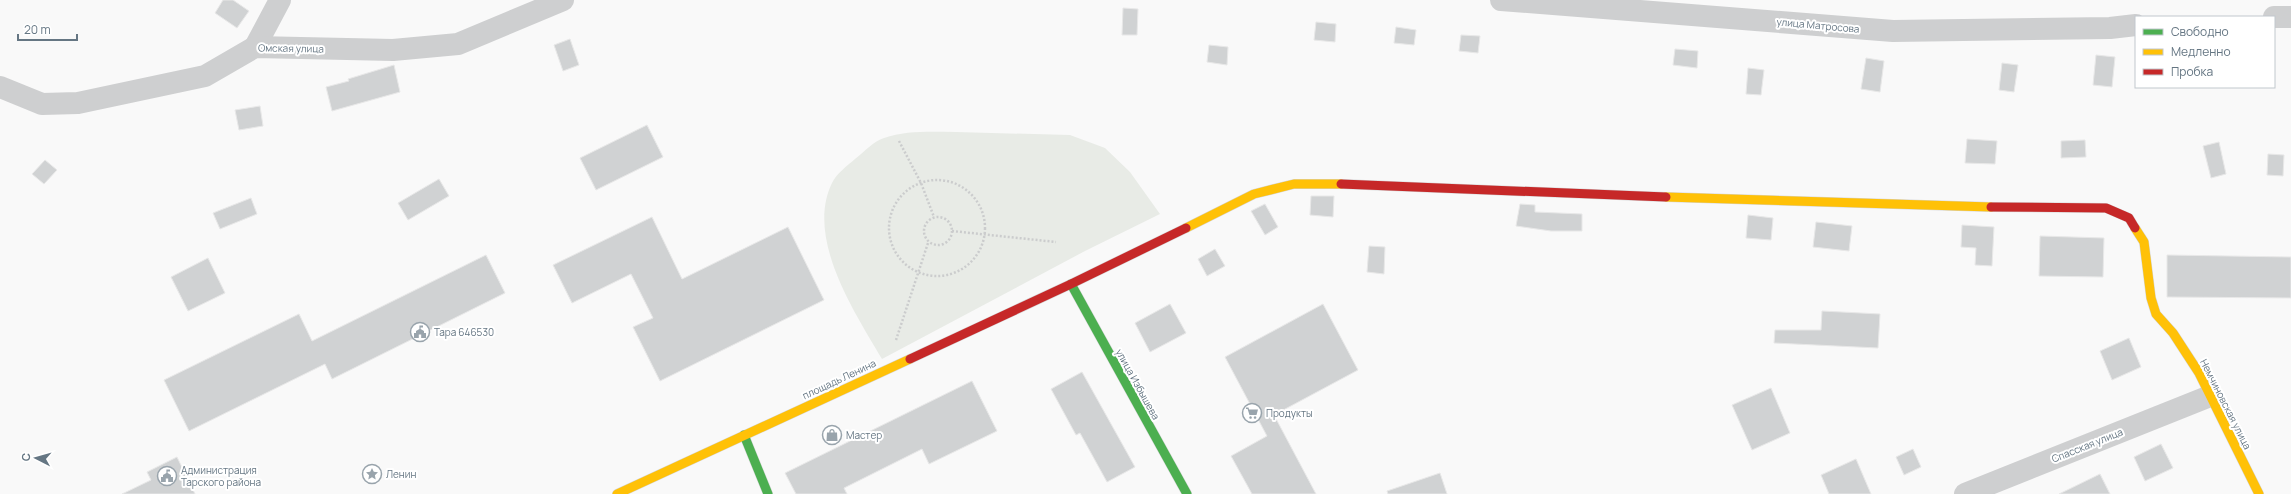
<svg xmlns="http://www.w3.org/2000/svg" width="2291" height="494" font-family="Manrope,sans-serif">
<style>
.green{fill:#e8ebe6}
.building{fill:#d0d2d3;stroke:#e8e8e8}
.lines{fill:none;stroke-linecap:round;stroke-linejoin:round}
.fast-casing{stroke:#d5d6d7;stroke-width:10}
.slow-casing{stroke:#d5d6d7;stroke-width:10}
.jam-casing{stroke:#d5d6d7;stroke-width:10}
.path{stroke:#cbcccd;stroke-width:2.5;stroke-dasharray:2 2;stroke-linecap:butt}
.street{stroke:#cecfd0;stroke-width:22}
.fast{stroke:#4caf50;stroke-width:9}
.slow{stroke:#ffc107;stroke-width:9}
.jam{stroke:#c62828;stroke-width:9}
.labels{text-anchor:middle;stroke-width:4;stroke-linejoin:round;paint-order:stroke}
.street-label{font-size:10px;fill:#657683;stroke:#fff}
.poi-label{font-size:10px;fill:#657683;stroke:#fff;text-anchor:start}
</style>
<rect width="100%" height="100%" fill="#f9f9f9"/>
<path class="green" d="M956,132L1070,135L1105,148L1130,172L1160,214L1085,251L882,359C855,313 805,238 832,183C836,174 848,165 855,159C864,152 874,141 884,138C907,130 933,132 956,132Z"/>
<g class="building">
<polygon points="223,0 233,0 249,11 237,28 215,13"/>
<polygon points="1123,8 1138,9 1137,35 1122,35"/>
<polygon points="1316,22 1336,24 1335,42 1314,40"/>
<polygon points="1396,27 1416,30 1414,45 1394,43"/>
<polygon points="1461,35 1480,36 1478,53 1459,51"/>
<polygon points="570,39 579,65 563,71 554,45"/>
<polygon points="1209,45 1228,47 1227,65 1207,62"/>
<polygon points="1675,49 1698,51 1697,68 1673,65"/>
<polygon points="2096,55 2115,57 2112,87 2093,85"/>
<polygon points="1866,58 1884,61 1880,92 1861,89"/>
<polygon points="2002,63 2018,65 2014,92 1999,90"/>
<polygon points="394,65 400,92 332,111 326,87 349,81 348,79"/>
<polygon points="1748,68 1764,70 1761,95 1746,94"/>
<polygon points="260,106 263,126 239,130 235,110"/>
<polygon points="647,125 663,157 596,190 580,158"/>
<polygon points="1967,139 1997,141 1995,164 1965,163"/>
<polygon points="2085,140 2086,157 2061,158 2061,141"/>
<polygon points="2219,142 2226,174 2211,178 2203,146"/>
<polygon points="2268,154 2284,155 2283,176 2267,175"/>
<polygon points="45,160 57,170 44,184 32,174"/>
<polygon points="439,179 449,196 408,220 398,203"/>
<polygon points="1311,196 1334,196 1333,217 1310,215"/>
<polygon points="251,198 257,214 220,229 213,213"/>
<polygon points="1265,204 1278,227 1265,235 1251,211"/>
<polygon points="1520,204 1535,205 1535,212 1582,214 1582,231 1551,231 1516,226"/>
<polygon points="1748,215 1773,218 1771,240 1746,238"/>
<polygon points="652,217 682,279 788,227 824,300 660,381 633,327 653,318 631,274 572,303 553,265"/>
<polygon points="1816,222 1852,226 1849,251 1813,247"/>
<polygon points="1962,225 1994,227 1992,266 1975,265 1976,248 1961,247"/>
<polygon points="2040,236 2104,238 2103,277 2039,276"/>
<polygon points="1369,246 1385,247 1384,274 1367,272"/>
<polygon points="1215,249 1225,266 1207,276 1198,259"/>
<polygon points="486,255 505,293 332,379 325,364 189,431 164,380 299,314 312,341"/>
<polygon points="2167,255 2291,257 2291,298 2167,297"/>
<polygon points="208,258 225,293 188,311 171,277"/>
<polygon points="1170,304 1186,333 1150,352 1135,323"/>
<polygon points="1323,304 1358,370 1274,415 1316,494 1252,494 1231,456 1267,436 1225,357"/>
<polygon points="1822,311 1880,314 1878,348 1774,343 1775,330 1821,330"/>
<polygon points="2129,338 2141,367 2112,380 2100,351"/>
<polygon points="1082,372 1135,467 1107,482 1080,433 1076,435 1051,389"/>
<polygon points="972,381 997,431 929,464 922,449 844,488 847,494 796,494 785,473"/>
<polygon points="1771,388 1790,433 1752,450 1732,405"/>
<polygon points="2161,444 2173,468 2145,481 2134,457"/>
<polygon points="1913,449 1921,467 1904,475 1896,457"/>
<polygon points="177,457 195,494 122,494 151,480 147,472"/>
<polygon points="1856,459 1871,494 1829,494 1821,475"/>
<polygon points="1440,473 1447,494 1388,494 1387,491"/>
<polygon points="2100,474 2110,494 2059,494"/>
</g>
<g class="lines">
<defs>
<g id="fast">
<polyline points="1071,284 1187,494"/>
<polyline points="744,435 768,494"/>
</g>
<g id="slow">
<polyline points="1666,197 1991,207"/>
<polyline points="1186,228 1254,194 1294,184 1341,184"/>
<polyline points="2135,228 2144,242 2151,298 2156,314 2173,333 2199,373 2259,494"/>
<polyline points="617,494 910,359"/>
</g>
<g id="jam">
<polyline points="1341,184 1666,197"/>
<polyline points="1991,207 2106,208 2129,218 2135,228"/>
<polyline points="910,359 1071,284 1186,228"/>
</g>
</defs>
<use href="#fast" class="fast-casing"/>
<use href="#slow" class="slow-casing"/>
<use href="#jam" class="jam-casing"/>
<g class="path">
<polyline points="899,141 921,183 934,217"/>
<circle cx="937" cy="228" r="48"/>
<circle cx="938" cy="231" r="14"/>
<polyline points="952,231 1056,242"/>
<polyline points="896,340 928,243"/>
</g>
<g class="street">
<polyline points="1501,0 1893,31 2110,28 2136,25"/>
<polyline points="2274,17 2291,17"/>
<polyline points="255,47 280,0"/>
<polyline points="0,87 42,104 78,103 205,76 255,47 393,50 458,44 563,0"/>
<polyline points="1965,494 2210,396"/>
</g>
<use href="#fast" class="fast"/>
<use href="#slow" class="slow"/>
<use href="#jam" class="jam"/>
</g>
<defs>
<symbol id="civic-ring" viewBox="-11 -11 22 22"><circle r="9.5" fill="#fff" stroke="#99a4ac" stroke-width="1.5"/><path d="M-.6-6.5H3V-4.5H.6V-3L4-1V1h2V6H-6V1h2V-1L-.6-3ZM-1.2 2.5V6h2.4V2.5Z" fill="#99a4ac"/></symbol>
<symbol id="supermarket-ring" viewBox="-11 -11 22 22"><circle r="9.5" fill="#fff" stroke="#99a4ac" stroke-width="1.5"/><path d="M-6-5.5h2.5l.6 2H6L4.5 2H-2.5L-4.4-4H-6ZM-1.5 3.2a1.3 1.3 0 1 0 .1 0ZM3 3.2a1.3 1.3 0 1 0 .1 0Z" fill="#99a4ac"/></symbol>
<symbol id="shop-ring" viewBox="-11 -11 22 22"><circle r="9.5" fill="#fff" stroke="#99a4ac" stroke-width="1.5"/><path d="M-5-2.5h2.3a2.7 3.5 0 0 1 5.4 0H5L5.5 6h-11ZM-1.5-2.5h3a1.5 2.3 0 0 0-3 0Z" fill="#99a4ac"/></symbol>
<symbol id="sight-ring" viewBox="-11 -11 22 22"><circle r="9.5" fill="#fff" stroke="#99a4ac" stroke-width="1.5"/><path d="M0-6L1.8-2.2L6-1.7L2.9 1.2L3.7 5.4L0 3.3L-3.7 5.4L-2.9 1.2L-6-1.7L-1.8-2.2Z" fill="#99a4ac"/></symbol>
</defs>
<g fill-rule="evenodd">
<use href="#civic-ring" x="409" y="321" width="22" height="22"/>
<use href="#supermarket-ring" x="1241" y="402" width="22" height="22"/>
<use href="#shop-ring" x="821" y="424" width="22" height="22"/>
<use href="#sight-ring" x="361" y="463" width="22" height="22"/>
<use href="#civic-ring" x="156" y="465" width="22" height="22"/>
</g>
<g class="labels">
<g class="street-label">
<text transform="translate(1818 25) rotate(5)" y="4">улица Матросова</text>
<text transform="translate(291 48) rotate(1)" y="4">Омская улица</text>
<text transform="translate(839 379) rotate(-25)" y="4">площадь Ленина</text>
<text transform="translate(1138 384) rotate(61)" y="4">улица Избышева</text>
<text transform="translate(2226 404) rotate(63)" y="4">Немчиновская улица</text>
<text transform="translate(2087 445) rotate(-22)" y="4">Спасская улица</text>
</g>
<g class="poi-label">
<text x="434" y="336">Тара 646530</text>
<text x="1266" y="417">Продукты</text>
<text x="846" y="439">Мастер</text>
<text x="181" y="474">Администрация<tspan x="181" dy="12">Тарского района</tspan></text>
<text x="386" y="478">Ленин</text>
</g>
</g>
<rect x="2135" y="16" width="140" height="72" fill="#ffffff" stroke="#c1c8cd"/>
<rect x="2143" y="29" width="20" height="6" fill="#4caf50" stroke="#c1c8cd"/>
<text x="2171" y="36" font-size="12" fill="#657683">Свободно</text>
<rect x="2143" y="49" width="20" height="6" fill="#ffc107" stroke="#c1c8cd"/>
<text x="2171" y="56" font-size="12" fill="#657683">Медленно</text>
<rect x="2143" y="69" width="20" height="6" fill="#c62828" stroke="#c1c8cd"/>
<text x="2171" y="76" font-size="12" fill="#657683">Пробка</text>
<g transform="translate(36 458) rotate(276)" stroke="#ffffff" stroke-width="3" paint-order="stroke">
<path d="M0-3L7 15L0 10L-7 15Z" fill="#657683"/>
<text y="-6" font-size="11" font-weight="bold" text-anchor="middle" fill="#657683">С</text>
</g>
<path d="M18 34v6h59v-6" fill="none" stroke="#657683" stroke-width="2"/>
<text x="24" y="34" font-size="12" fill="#657683" stroke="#ffffff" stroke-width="3" paint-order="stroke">20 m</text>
</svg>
